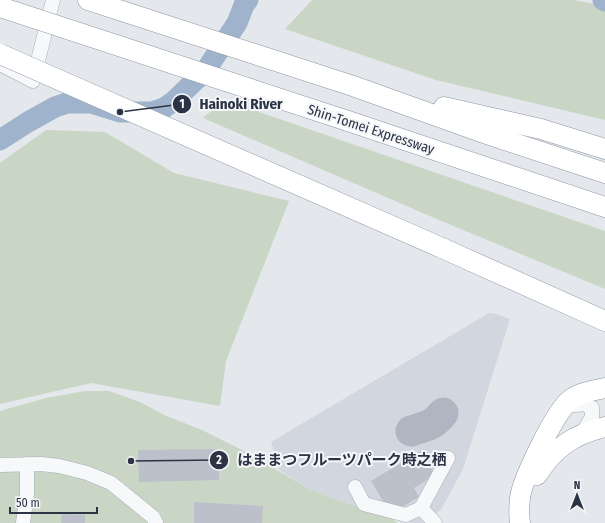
<svg xmlns="http://www.w3.org/2000/svg" width="605" height="523" font-family="'Fira Sans Condensed','Noto Sans JP',sans-serif">
<style>
.built{fill:#d2d6de}
.green{fill:#c9d6c5}
.lines{fill:none;stroke-linecap:round;stroke-linejoin:round}
.stream{stroke:#9fb4cc;stroke-width:3.5}
.river{stroke:#9fb4cc;stroke-width:21}
.taxiway{stroke:#b0b6c1;stroke-width:31}
.building{fill:#bbc0ca}
.minor-casing{stroke:#a9aeb7;stroke-width:15}
.highway-casing{stroke:#8b94a3;stroke-width:21}
.minor{stroke:#f7f8fa;stroke-width:14}
.highway{stroke:#fff;stroke-width:20}
.highway-bridge-casing{stroke:#8b94a3;stroke-width:21;stroke-linecap:butt}
.highway-bridge{stroke:#fff;stroke-width:20}
.labels{text-anchor:middle;stroke-width:4;stroke-linejoin:round;paint-order:stroke}
.street-label{font-size:14px;fill:#2b3445;stroke:#f4f6f9}
.leader{fill:none;stroke:#2b3445;stroke-width:1.5}
.callout-dot{fill:#2b3445;stroke:#f4f6f9;stroke-width:1.5}
.mark-label{font-size:12px;text-anchor:middle;font-weight:bold;fill:#fff}
.callout-label{font-size:15px;text-anchor:middle;font-weight:bold;fill:#2b3445;stroke:#f4f6f9;stroke-width:4;stroke-linejoin:round;paint-order:stroke}
</style>
<rect width="100%" height="100%" fill="#e4e7ec"/>
<polygon class="built" points="489,313 496,314 510,319 463,469 442,508 426,523 413,523 349,504 313,491 279,470 271,442"/>
<g class="green">
<polygon points="312,0 574,0 605,6 605,120 436,80 285,29"/>
<polygon points="224,100 605,231 605,289 439,220 203,118"/>
<polygon points="46,130 105,132 174,173 289,201 226,361 220,406 91,383 0,404 0,163"/>
<polygon points="85,391 109,391 140,402 164,415 202,430 246,452 313,491 349,504 388,516 398,523 0,523 0,411 46,398"/>
</g>
<g class="lines">
<polyline class="stream" points="242,0 244,5"/>
<g class="river">
<polyline points="603,0 605,1"/>
<polyline points="0,140 28,122 55,107 67,103 91,103 120,112 152,112 164,108 174,101 206,70 237,23 244,5 248,0"/>
</g>
<path class="taxiway" d="M411,431C426,426 433,426 443,413"/>
</g>
<g class="building">
<polygon points="219,449 219,480 139,482 138,450"/>
<polygon points="421,451 435,475 414,488 419,497 397,510 388,509 371,481"/>
<polygon points="194,502 263,506 262,523 194,523"/>
<polygon points="62,514 85,515 85,523 61,523"/>
</g>
<g class="lines">
<defs>
<g id="minor">
<polyline points="0,64 33,81 53,0"/>
<polyline points="566,406 584,404 592,408 592,417 582,434"/>
<polyline points="0,465 41,464 59,466 87,473 111,483 153,517 156,523"/>
<polyline points="355,487 364,504 406,515 421,508"/>
<polyline points="23,523 27,494 27,464"/>
<polyline points="435,523 421,508 448,458"/>
</g>
<g id="highway">
<polyline points="88,0 353,86 487,134 605,173"/>
<polyline points="444,107 541,129 605,149"/>
<polyline points="348,121 605,207"/>
<polyline points="442,248 605,321"/>
<path d="M537,475C555,447 573,435 605,427"/>
<path d="M520,523C519,515 519,506 520,498C522,480 556,410 570,400C580,392 593,391 605,388"/>
</g>
</defs>
<use href="#minor" class="minor-casing"/>
<use href="#highway" class="highway-casing"/>
<use href="#minor" class="minor"/>
<use href="#highway" class="highway"/>
<defs>
<g id="highway-bridge">
<polyline points="0,7 348,121"/>
<polyline points="0,54 442,248"/>
</g>
</defs>
<use href="#highway-bridge" class="highway-bridge-casing"/>
<use href="#highway-bridge" class="highway-bridge"/>
</g>
<g class="labels">
<g class="street-label">
<text transform="translate(371 129) rotate(18)" y="5">Shin-Tomei Expressway</text>
</g>
</g>
<path class="leader" d="M120 112L182 104M131 461L219 460"/>
<g class="callout-dot">
<circle cx="120" cy="112" r="4"/>
<circle cx="131" cy="461" r="4"/>
<circle cx="182" cy="104" r="10"/>
<circle cx="219" cy="460" r="10"/>
</g>
<g class="mark-label">
<text x="182" y="108">1</text>
<text x="219" y="464">2</text>
</g>
<g class="callout-label">
<text x="241" y="109">Hainoki River</text>
<text x="342" y="465">はままつフルーツパーク時之栖</text>
</g>
<g transform="translate(577 495)" stroke="#f4f6f9" stroke-width="3" paint-order="stroke">
<path d="M0-3L7 15L0 10L-7 15Z" fill="#2b3445"/>
<text y="-6" font-size="11" font-weight="bold" text-anchor="middle" fill="#2b3445">N</text>
</g>
<path d="M10 507v6h87v-6" fill="none" stroke="#2b3445" stroke-width="2"/>
<text x="16" y="507" font-size="12" fill="#2b3445" stroke="#f4f6f9" stroke-width="3" paint-order="stroke">50 m</text>
</svg>
